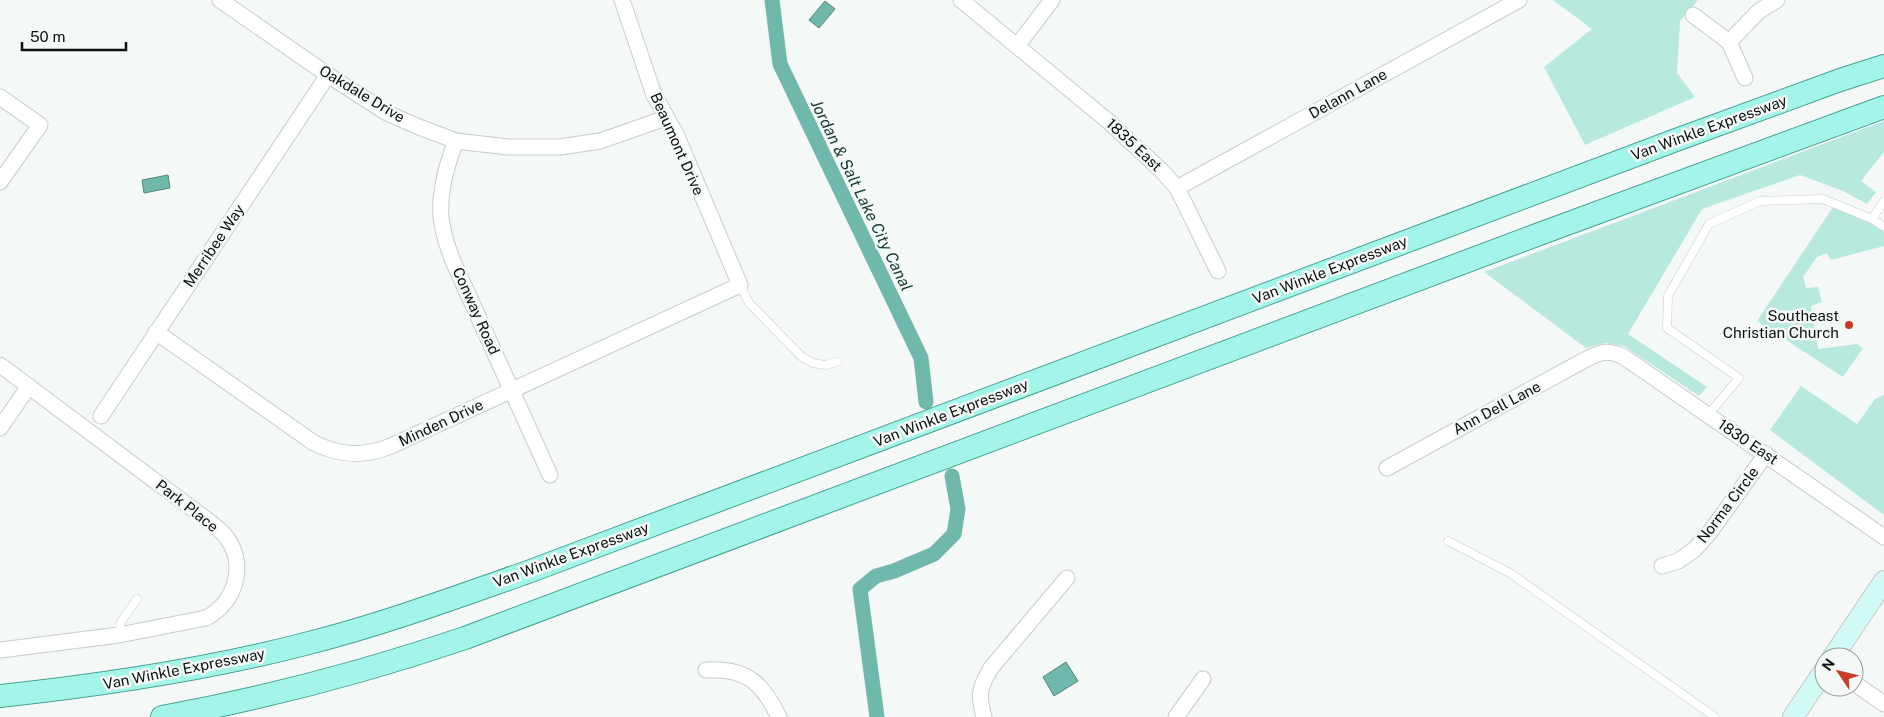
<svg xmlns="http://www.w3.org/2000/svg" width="1884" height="717" font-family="'Public Sans',sans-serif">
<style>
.green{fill:#b7e9df}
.water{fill:#70b8ab;stroke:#53857c}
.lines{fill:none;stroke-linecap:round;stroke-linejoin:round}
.canal{stroke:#70b8ab;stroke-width:15}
.lane-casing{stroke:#c9cccc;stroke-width:9}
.street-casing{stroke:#c9cccc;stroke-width:17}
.secondary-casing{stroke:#c9cccc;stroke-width:22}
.primary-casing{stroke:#47a193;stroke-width:24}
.lane{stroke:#fff;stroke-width:8}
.street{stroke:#fff;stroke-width:15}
.secondary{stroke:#d1faf4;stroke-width:20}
.primary{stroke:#a3f5e9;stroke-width:22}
.poi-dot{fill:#c83c27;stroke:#f4f8f7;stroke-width:2}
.labels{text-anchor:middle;stroke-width:5;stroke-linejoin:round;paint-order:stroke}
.street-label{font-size:15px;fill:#0e0f0f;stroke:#f4f8f7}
.poi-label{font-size:15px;fill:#0e0f0f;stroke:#f4f8f7;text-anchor:end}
.water-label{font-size:16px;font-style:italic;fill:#173a34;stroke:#f4f8f7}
</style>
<rect width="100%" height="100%" fill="#f4f8f7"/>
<g class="green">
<polygon points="1553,0 1698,0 1680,21 1677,73 1695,97 1585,145 1544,67 1592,29"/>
<polygon points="1884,121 1884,152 1861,181 1876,192 1867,204 1843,191 1800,175 1702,209 1628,334 1707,387 1699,396 1624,346 1606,343 1586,348 1484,272"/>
<polygon points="1835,204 1884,228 1884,246 1831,260 1827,253 1817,257 1803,277 1806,288 1818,287 1822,302 1811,306 1818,349 1857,344 1863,348 1843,377 1757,321"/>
<polygon points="1801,386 1857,424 1875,399 1884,395 1884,515 1770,430"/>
</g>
<g class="water">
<polygon points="825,1 835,9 819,28 809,20"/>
<polygon points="168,175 170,188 144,193 142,180"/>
<polygon points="1066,662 1078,681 1054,696 1043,677"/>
</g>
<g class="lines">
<g class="canal">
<polyline points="772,0 780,64 921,358 926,402"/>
<polyline points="877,717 860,589 876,576 894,571 934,554 954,534 958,509 952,476"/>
</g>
<defs>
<g id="lane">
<polyline points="1872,219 1884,201"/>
<polyline points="740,285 749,303 802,357 813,363 825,365 837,362"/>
<polyline points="1708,415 1739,378 1667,328 1668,296 1709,224 1760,201 1823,199 1872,219 1884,227"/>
<polyline points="1448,541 1510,573 1715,717"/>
<polyline points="119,635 121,622 137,599"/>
</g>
<g id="street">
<polyline points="220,0 328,75 387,113 419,127 456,141 508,147 560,147 600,141 666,118"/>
<polyline points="961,0 1108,121 1162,171 1177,188 1218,271"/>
<polyline points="1693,15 1729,42 1745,78"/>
<polyline points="1729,42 1759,11 1777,0"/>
<polyline points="1017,46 1052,0"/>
<polyline points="0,97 40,125 0,182"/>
<path d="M456,141C446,166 436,202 443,229C445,240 449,250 452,259L550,475"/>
<polyline points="1177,188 1519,0"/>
<path d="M156,332L314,443C340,456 364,457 391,446L740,285L676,134L654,95L622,0"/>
<path d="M0,365L210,522C216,527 223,532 227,538C247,566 235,603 206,618L119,635L0,650"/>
<polyline points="101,416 328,75"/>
<polyline points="0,428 29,386"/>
<path d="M1387,468L1581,362C1598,353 1606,348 1624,357L1884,537"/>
<polyline points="1662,566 1678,561 1694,550 1710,532 1766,454"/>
<path d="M706,670C746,668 762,682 779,717"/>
<polyline points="1854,683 1884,704"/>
<path d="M984,717C978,695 979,688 991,668L1067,578"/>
<polyline points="1176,717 1203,679"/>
</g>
<g id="secondary">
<polyline points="1833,657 1884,581"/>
<polyline points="1793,717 1824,671"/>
</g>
<g id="primary">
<path d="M0,696C103,685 205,670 305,644C381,625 454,598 528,572L1676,140L1840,80L1884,66"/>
<path d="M162,717C265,698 365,672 465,638L1534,236L1884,107"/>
</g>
</defs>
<use href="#lane" class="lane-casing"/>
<use href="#street" class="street-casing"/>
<use href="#secondary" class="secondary-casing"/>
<use href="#primary" class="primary-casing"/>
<use href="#lane" class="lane"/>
<use href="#street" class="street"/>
<use href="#secondary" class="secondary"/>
<use href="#primary" class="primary"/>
</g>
<circle class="poi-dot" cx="1849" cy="325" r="5"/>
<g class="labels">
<g class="street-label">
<text transform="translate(362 94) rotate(31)" y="5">Oakdale Drive</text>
<text transform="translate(1348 94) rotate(-29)" y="5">Delann Lane</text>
<text transform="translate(1709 128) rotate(-20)" y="5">Van Winkle Expressway</text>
<text transform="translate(677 144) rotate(66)" y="5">Beaumont Drive</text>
<text transform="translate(1134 145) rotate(43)" y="5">1835 East</text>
<text transform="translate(214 246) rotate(-56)" y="5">Merribee Way</text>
<text transform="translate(1330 270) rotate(-21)" y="5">Van Winkle Expressway</text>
<text transform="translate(476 311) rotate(66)" y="5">Conway Road</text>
<text transform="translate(1497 408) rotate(-28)" y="5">Ann Dell Lane</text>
<text transform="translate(951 413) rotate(-21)" y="5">Van Winkle Expressway</text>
<text transform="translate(441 423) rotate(-25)" y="5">Minden Drive</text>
<text transform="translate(1748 442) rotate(34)" y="5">1830 East</text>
<text transform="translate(1728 505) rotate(-53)" y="5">Norma Circle</text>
<text transform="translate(187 506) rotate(38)" y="5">Park Place</text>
<text transform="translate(571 555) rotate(-20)" y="5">Van Winkle Expressway</text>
<text transform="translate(184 669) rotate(-11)" y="5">Van Winkle Expressway</text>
</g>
<g class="poi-label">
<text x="1839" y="321">Southeast<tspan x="1839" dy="17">Christian Church</tspan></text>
</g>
<g class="water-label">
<text transform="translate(862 195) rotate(64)" y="6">Jordan &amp; Salt Lake City Canal</text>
</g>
</g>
<g transform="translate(1839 672) rotate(305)"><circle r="24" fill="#f4f8f7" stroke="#989b9a"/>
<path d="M0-4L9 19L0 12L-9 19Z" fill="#c83c27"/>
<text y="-8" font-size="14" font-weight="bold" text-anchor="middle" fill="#0e0f0f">N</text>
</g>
<path d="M22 42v8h104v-8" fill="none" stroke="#0e0f0f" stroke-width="2.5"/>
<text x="30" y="42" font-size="15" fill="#0e0f0f" stroke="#f4f8f7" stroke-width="4" paint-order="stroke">50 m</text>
</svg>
